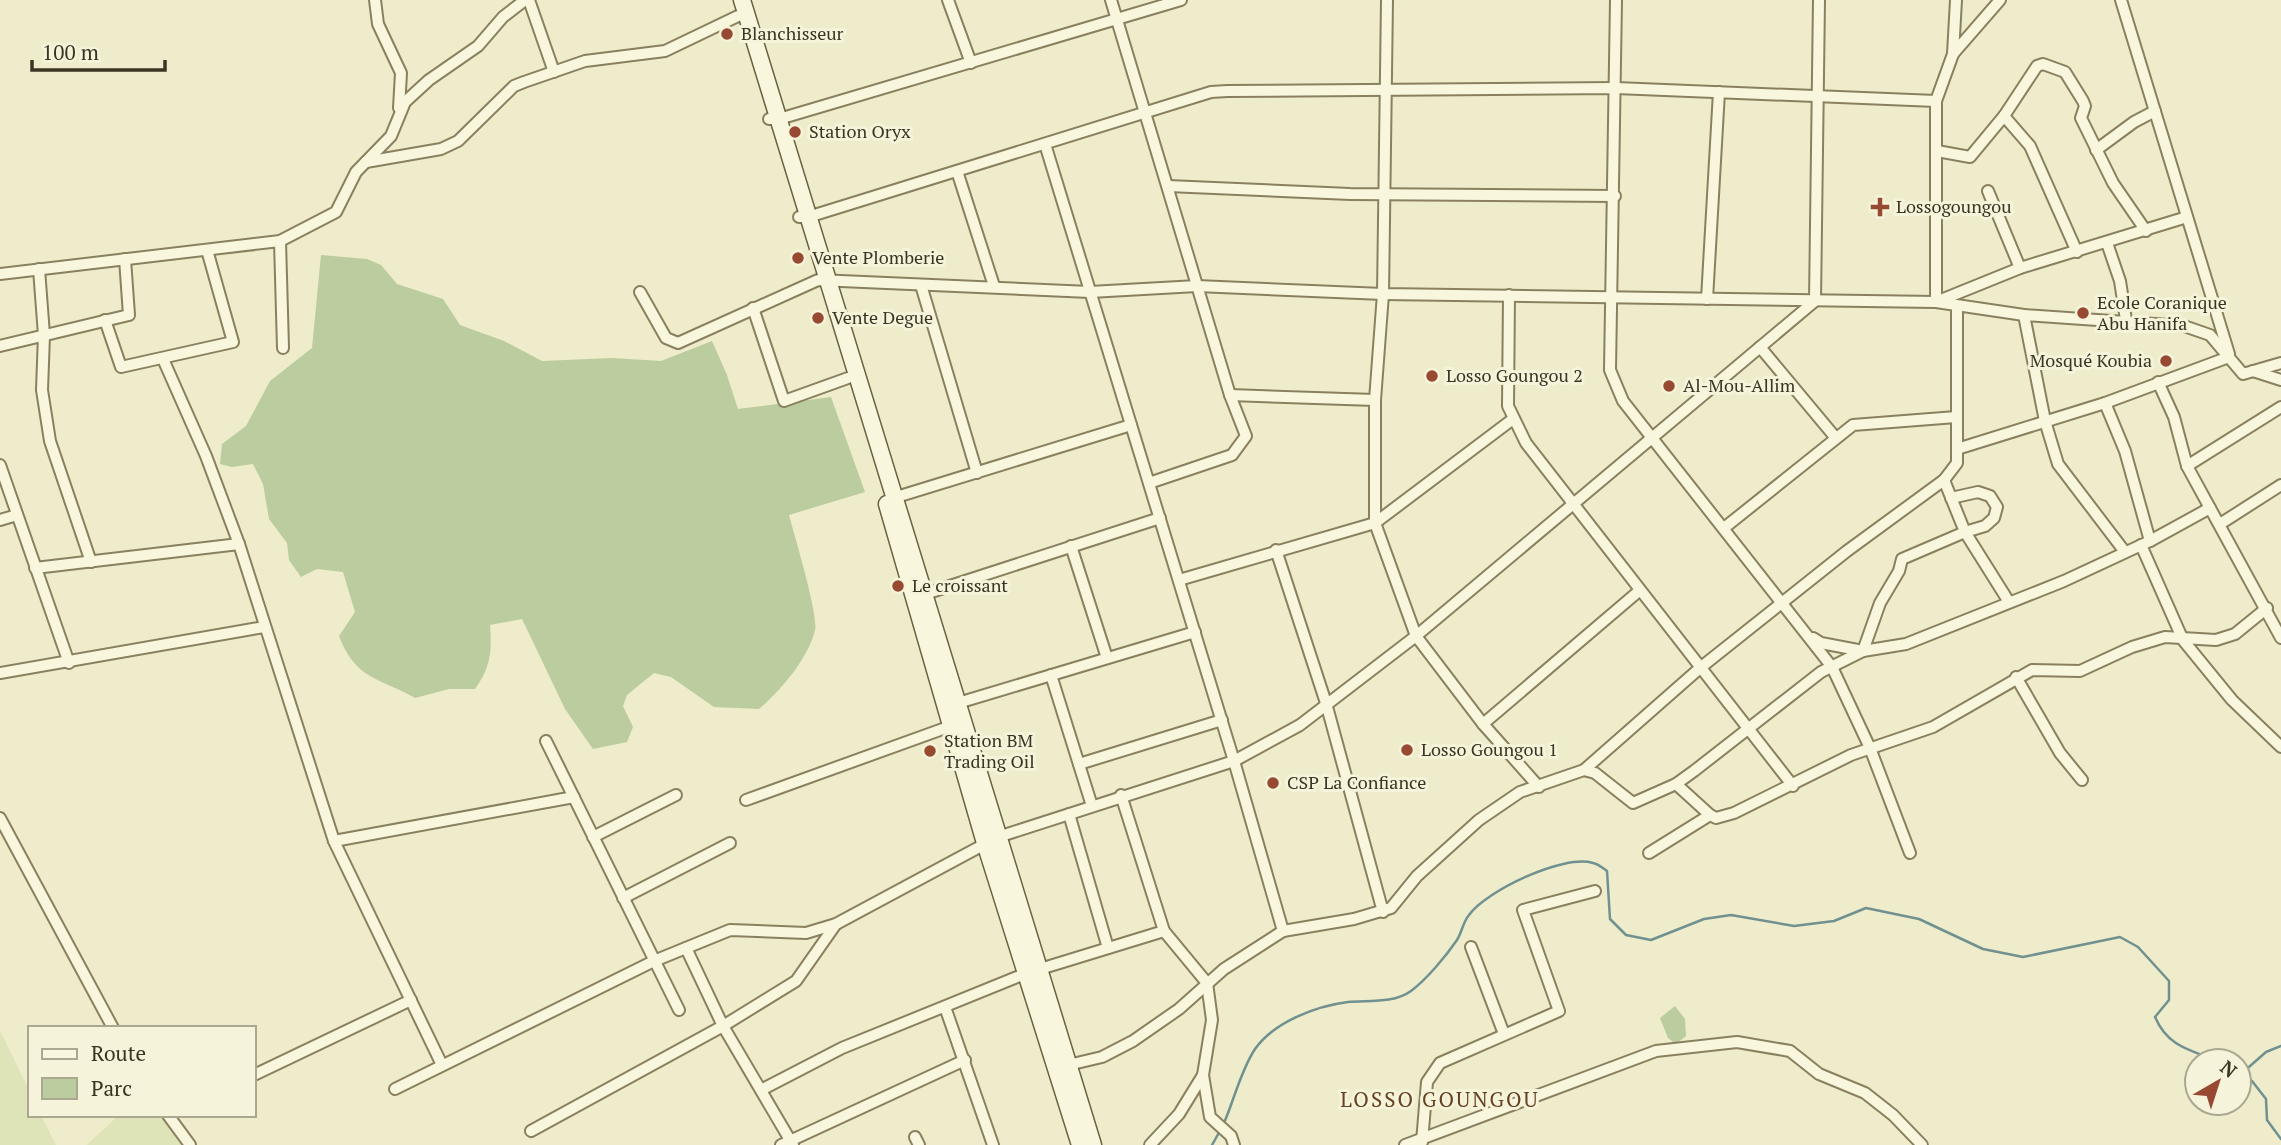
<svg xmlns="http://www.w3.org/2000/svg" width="2281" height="1145" font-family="'PT Serif',serif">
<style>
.farmland{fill:#dfe3b8}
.green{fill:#bbcc9e}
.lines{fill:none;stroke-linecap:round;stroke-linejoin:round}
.stream{stroke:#719191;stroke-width:2.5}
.street-casing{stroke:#8a805f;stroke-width:14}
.secondary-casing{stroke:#6c6142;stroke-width:19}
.street{stroke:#f8f7dd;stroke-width:10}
.secondary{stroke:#f8f7dd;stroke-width:16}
.poi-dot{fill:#974931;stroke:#f5f4da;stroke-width:2.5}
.labels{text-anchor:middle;stroke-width:6;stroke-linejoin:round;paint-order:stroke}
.poi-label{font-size:18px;fill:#3b3422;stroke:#f5f4da;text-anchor:start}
.quarter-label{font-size:21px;letter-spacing:2px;fill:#664122;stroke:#f5f4da}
</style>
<rect width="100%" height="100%" fill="#eeecca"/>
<g class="farmland">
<polygon points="0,1031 30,1092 30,1115 41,1115 56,1145 0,1145"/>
<polygon points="119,1115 160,1115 181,1145 87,1145"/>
</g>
<g class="green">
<path d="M321,255L367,259L381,265L397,284L443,299L460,325L504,341L542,361L612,358L661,361L712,341L727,375L738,409L831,397L865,492L789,515C794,534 819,616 815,630C808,659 781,690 759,709L714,707L671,677L654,673L627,695L623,706L633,727L627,742L593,749L565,709L522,619L490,625C492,651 491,667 475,689H449L415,698C378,677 356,680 339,636L355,612L343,572L317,569L301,577L289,560L287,543L269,519L263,484L253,464L232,467L220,464L222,444L246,426L270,381L312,348Z"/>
<polygon points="1675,1006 1685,1019 1686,1036 1676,1044 1668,1038 1660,1018"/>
</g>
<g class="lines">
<g class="stream">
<polyline points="2239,1073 2252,1081 2266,1099 2267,1120 2281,1139"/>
<polyline points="2241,1074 2266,1052 2281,1046"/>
<path d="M1224,1123C1234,1100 1241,1070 1255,1049C1274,1022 1316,1006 1348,1002C1368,1000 1393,1004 1411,991C1427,979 1446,956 1457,940C1462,932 1463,922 1469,915C1486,891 1563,854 1593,863C1598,864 1603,868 1607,871L1610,919L1626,935L1651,940L1704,919L1731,915L1794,926L1834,921L1866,908L1919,919L1983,949L2023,957L2120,937L2138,947L2169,981V1000L2155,1017C2168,1047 2190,1050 2218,1061"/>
<polyline points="1212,1145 1221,1129"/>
</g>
<defs>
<g id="street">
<polyline points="375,0 378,24 401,73 399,108"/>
<polyline points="529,0 554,72"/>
<polyline points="948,0 971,63"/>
<polyline points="1111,0 1230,395 1246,436 1232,455 1149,483"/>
<polyline points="1387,0 1383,294 1375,400 1375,523 1416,636 1483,724 1539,787"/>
<polyline points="1616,0 1610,370 1623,401 1832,667 1870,748 1910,853"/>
<polyline points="1956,0 1953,54 1936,101 1936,302 2020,268 2187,217"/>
<polyline points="2121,0 2229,354"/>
<polyline points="1953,54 2000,0"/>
<polyline points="2004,116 2030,146 2077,252"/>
<polyline points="769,119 779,119 1181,0"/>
<polyline points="1045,144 1234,761 1283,931 1224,969 1179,1009 1133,1041 1102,1057 1064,1066"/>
<polyline points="2096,150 2134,122 2155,111"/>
<polyline points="1937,151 1970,157 2004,116 2037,66 2043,64 2065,72 2083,101 2085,106 2081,118 2113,183 2146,231"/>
<polyline points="366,162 441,149 458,141 514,86 524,82 585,61 665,51 738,16"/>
<polyline points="957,171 994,286"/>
<polyline points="1168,186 1350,194 1615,196"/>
<polyline points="1988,191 2020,268"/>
<polyline points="799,217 808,217 1211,92 1227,91 1616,88 1936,101"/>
<polyline points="280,241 283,348"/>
<polyline points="2107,243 2120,281 2126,320"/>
<polyline points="39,269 44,335 42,390 50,441 91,562"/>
<polyline points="0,274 280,241 336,212 356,172 391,136 405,102 429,80 478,46 503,17 525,0"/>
<polyline points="921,285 977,473"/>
<polyline points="640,292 666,338 678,343 818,280 1090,292 1197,286 1383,294 1936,302 2024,315 2184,326 2210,335 2243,374 2281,363"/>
<polyline points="1509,295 1508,406 1526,443 1793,786"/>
<polyline points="1707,299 1719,92"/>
<polyline points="1815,301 1819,0"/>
<polyline points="753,308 784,401 848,378"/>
<polyline points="2024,315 2045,421 2058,464 2125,552"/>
<polyline points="105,320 121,367 233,342 207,250"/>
<polyline points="0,346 129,315 125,259"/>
<polyline points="1760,347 1835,437"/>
<polyline points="163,359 206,456 239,544 334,841 442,1065"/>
<polyline points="2253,371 2281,380"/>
<polyline points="2158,382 2174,417 2187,466 2281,638"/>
<polyline points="1230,395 1375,400"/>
<polyline points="2105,403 2125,451 2150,541"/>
<polyline points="1957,449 2105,403 2229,357"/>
<polyline points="0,465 69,663"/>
<polyline points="2187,466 2281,407"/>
<polyline points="1944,480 1965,532 2009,602"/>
<polyline points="890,499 1131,425"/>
<polyline points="0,520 17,515"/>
<polyline points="2220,524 2281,485"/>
<polyline points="1724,528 1853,425 1956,417"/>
<polyline points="2141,545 2183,640 2232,700 2281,747"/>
<polyline points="1071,546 1107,658"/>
<polyline points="1276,550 1326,703 1383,912"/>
<polyline points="35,568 239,544"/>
<polyline points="1179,580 1375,523 1513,419"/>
<polyline points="919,596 1160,518"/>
<polyline points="1813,638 1821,643 1863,651 1880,603 1899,571 1902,559 1965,532 1985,526 1994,518 1997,507 1990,496 1978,492 1951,498"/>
<polyline points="0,673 264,627"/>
<polyline points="1051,675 1092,806"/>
<polyline points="2016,677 2060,753 2082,780"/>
<polyline points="958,703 1195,632"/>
<polyline points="1483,724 1639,591"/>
<polyline points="546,741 679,1010"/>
<polyline points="1079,764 1222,720"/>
<polyline points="1584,770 1595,773 1633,803 1676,784 1694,771 1821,672 1863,651 1906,644 2064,581 2150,541 2210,508"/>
<polyline points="1676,784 1710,815 1716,818 1734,813 1851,755 1933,727 2032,670 2080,671 2132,647 2165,637 2216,640 2235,634 2267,608"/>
<polyline points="1121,795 1164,931 1207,983 1212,1020 1203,1075 1179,1114 1150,1145"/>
<polyline points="746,800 951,726"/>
<polyline points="1069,814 1108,948"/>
<polyline points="0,818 113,1028"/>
<polyline points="593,837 676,795"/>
<polyline points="334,841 574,797"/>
<polyline points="1649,853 1710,815"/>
<polyline points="623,898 730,843"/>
<polyline points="1283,931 1354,919 1391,908 1417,876 1479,820 1520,792 1584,770 1700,668 1847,551 1944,480 1957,463 1957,308"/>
<polyline points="1471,947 1504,1034"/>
<polyline points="686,948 723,1026 793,1145"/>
<polyline points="945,1007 993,1145"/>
<polyline points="254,1075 411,1000"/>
<polyline points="1203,1075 1210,1117 1231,1136 1234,1145"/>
<polyline points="395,1089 654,961 730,930 806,933 836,924 998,837 1234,761 1300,725 1416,636 1815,301"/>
<polyline points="761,1090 842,1048 1027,973 1164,931"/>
<polyline points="168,1115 190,1145"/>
<polyline points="531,1131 723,1026 796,981 836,924"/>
<polyline points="915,1137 919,1145"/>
<polyline points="1422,1142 1427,1082 1440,1063 1559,1011 1523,910 1595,891"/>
<polyline points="781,1145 965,1060"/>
<polyline points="1405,1145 1656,1051 1737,1042 1790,1051 1819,1074 1865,1093 1893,1115 1922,1145"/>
</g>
<g id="secondary">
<polyline points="742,0 1093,1145"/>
<polyline points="887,504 985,843 1080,1145"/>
</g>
</defs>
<use href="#street" class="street-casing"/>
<use href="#secondary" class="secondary-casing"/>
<use href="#street" class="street"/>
<use href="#secondary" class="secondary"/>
</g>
<g class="poi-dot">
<circle cx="727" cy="34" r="7"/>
<circle cx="795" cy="132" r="7"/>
<path d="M1876.5 196.5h7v7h7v7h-7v7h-7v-7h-7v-7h7z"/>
<circle cx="798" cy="258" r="7"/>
<circle cx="2083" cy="313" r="7"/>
<circle cx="818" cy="318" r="7"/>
<circle cx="2166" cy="361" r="7"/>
<circle cx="1432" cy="376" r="7"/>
<circle cx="1669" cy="386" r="7"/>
<circle cx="898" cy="586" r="7"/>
<circle cx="1407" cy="750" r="7"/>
<circle cx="930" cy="751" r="7"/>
<circle cx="1273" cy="783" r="7"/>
</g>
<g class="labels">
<g class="poi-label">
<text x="741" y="40">Blanchisseur</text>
<text x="809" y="138">Station Oryx</text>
<text x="1896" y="213">Lossogoungou</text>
<text x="812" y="264">Vente Plomberie</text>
<text x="2097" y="309">Ecole Coranique<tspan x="2097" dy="21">Abu Hanifa</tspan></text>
<text x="832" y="324">Vente Degue</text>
<text x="2152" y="367" text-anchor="end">Mosqué Koubia</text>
<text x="1446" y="382">Losso Goungou 2</text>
<text x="1683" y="392">Al-Mou-Allim</text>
<text x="912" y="592">Le croissant</text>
<text x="944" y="747">Station BM<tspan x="944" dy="21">Trading Oil</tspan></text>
<text x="1421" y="756">Losso Goungou 1</text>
<text x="1287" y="789">CSP La Confiance</text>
</g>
<g class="quarter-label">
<text x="1440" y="1107">LOSSO GOUNGOU</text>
</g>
</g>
<rect x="28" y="1026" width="228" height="91" fill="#f5f4da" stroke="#aba790" stroke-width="2"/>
<rect x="42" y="1049" width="35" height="10" fill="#f8f7dd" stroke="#aba790" stroke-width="2"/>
<text x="91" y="1061" font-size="21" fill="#3b3422">Route</text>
<rect x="42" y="1078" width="35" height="21" fill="#bbcc9e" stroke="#aba790" stroke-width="2"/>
<text x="91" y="1096" font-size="21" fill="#3b3422">Parc</text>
<g transform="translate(2218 1082) rotate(39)"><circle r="33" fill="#f5f4da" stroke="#aba790" stroke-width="2"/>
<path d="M0-5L12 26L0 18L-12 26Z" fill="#974931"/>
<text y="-10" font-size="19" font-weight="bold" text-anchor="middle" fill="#3b3422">N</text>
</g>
<path d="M32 60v10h133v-10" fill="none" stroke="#3b3422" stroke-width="3.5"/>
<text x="42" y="60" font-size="21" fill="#3b3422" stroke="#f5f4da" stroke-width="5" paint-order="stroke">100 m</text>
</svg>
